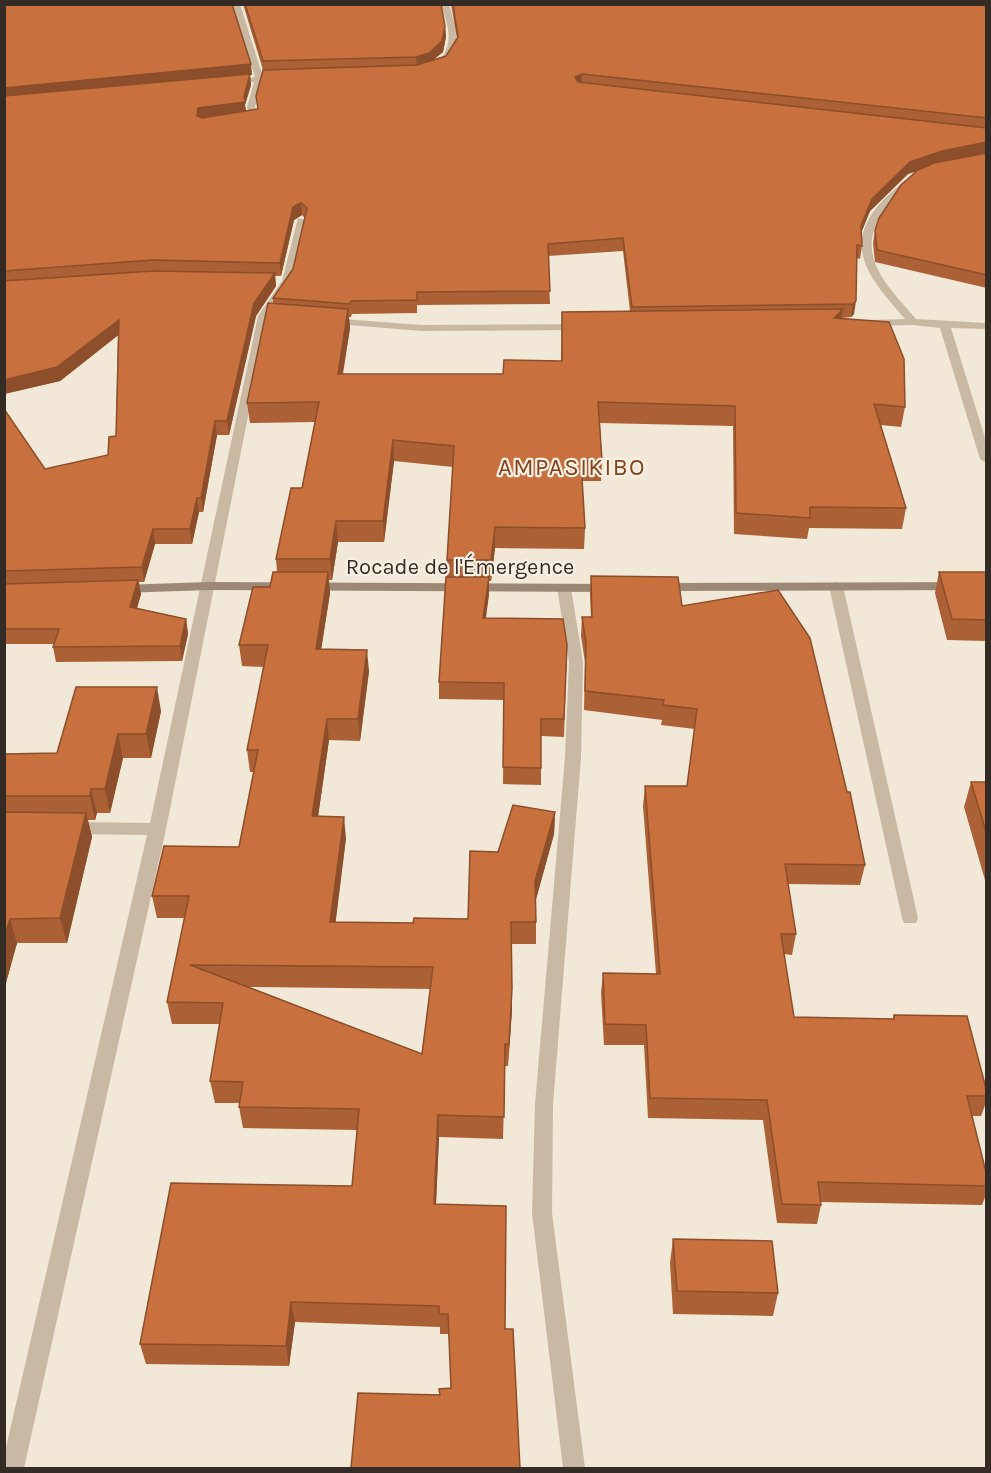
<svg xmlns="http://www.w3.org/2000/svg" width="991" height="1473" font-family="Karla,sans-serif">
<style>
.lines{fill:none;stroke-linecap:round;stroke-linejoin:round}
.lane{fill:#c9b9a3;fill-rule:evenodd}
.street{fill:#c9b9a3;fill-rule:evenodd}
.secondary{fill:#9c8875;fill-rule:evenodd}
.wall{fill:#ac6035;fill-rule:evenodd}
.shaded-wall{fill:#8c4e2b}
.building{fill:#c8703e;stroke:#8c4e2b;stroke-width:1.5;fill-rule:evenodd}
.labels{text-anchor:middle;stroke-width:4.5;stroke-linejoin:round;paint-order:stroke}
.street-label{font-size:22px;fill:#342b25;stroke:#f9f1e3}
.neighbourhood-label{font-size:24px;letter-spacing:1.5px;fill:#84421d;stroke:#f9f1e3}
</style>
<rect width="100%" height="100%" fill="#f1e8d7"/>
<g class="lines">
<polygon class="lane" points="836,582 843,586 918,918 916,923 904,923 902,918 829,586"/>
<g class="street">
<polygon points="232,4 240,4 263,77 255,107 258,117 242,122 238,119 239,117 249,115 247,107 254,82 231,84 227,82 255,77"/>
<path d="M441,4H449C455,25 465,55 440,67L436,65C455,44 449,29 441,4Z"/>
<path d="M904,181L912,183C903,194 889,201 882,213C854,257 889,287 916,319L986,323V329L951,328L986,441V463L980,459L940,328L913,325L871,326L866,323L871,320L905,319C876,285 841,251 877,207C885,197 895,189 904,181Z"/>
<polygon points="298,218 306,220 292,281 268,316 166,829 24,1468 4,1468 4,1456 147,835 70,834 64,832 62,828 64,824 70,822 150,823 258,316 282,281"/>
<polygon points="328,318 422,325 580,324 585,327 580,330 422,331 324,323 323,321"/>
<polygon points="564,584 571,588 583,662 581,757 553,1104 552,1213 585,1468 563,1468 532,1213 535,1104 565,757 569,662 557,588"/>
</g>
<g class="secondary">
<polygon points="210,582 609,584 616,588 609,592 210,590 120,593 113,589 120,585"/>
<polygon points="986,582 986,590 660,591 653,587 660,583"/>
</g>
</g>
<g class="wall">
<path d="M4,4L252,75H250L251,85L245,105L246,111L258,109L263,70L243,4H441L445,26L446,37L443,52L433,60L446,56L457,39L451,4H987V288L875,262L873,243L875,230L918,171L908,174L870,211L861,233L862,246L860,259L857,258L854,314L851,317L842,318L905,407L901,427L881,425L906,508L902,529L809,528L807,539L734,534L733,426L600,423L602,461L601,481H582L585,528L584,549L495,548L491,581H489V594L486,618L567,645L564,737L541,736V785L503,784L504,700L439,699V682L447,577V560L453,467L394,461L384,542H338L332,580H329L330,593L321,649L369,671L360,741L329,740L318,816L346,838L335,922L413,923L468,919L498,852L555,812L554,834L536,899V944H511L512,1010L508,1066H505L503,1139L439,1137L436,1204L505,1329L520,1468L440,1395L451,1388L449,1334H440V1327L295,1322L289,1366L146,1364L140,1344L352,1186L357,1130L243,1128L239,1107V1103H215L210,1081L220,1024H172L167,1002L185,918H157L152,896L239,847L254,772H250L247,750L264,667L242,666L239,645L277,572L276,559L302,488L315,422L250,423L247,403L273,304V298L293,269L305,218L302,215L294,220L281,276H275L276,286L256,316L229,435H217L203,512H199L192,544H155L144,582H139L141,594L137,608L186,619L188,634L182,661L56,662L53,647L54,644H4V409L45,469L108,455L116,436L118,335L60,381L4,394ZM623,251L630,311L562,312L561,361L503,374H343L350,328L349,317H351L352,314L417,313V305L550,304L548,256ZM248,987L431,989L422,1054Z"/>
<polygon points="939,572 987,572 987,641 947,640 935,593"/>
<polygon points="591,576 682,606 865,865 860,885 788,884 796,934 792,955 784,954 794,1017 893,1019 894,1015 987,1092 987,1100 981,1116 972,1116 987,1176 987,1192 982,1205 821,1202 821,1205 817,1224 777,1223 763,1120 648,1118 644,1045 604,1045 601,993 603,973 656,974 643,806 645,786 687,786 695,729 661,725 662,720 584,710 585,662 581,636 582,617 591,617 590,595"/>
<polygon points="161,711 151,758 123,758 110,813 97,813 95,820 88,820 92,837 67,943 17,943 4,990 4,754 57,753"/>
<polygon points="971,782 987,782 987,887 964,807"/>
<polygon points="673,1239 778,1293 773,1316 673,1314 670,1263"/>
</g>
<g class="shaded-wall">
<polygon points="445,26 446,37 443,52 429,63 417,68 416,57"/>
<polygon points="251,64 252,75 250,75 251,85 245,105 246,113 200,120 4,100 4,88"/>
<polygon points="582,74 581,85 575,88 575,77"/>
<polygon points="987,142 986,154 940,163 908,174 870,211 859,238 861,226 872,199 910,162 942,151"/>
<polygon points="301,203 302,215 294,220 281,276 280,263 293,207"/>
<polygon points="275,273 276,286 256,316 229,435 227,421 254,303"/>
<polygon points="856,301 854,314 851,317 853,304"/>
<polygon points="348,309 350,328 339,394 338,374"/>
<polygon points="843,309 840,328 834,318"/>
<polygon points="119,320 121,333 60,381 4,394 4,380"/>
<polygon points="215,421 217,435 203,512 201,498"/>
<polygon points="393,440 394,461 384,542 383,521"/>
<polygon points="197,498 199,512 192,544 190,529"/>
<polygon points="336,521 338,542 332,580 330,559"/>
<polygon points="495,527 495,548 491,581 491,560"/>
<polygon points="153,529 155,544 144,582 142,567"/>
<polygon points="328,572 330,593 318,670 316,649"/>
<polygon points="489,577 489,594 483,635 483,618"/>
<polygon points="138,580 141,594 133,622 130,607"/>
<polygon points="186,619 188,634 182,661 180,646"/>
<polygon points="367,650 369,671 360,741 358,719"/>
<polygon points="157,687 161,711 151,758 146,734"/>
<polygon points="327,719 329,740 315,838 312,816"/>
<polygon points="118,734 123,758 110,813 105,789"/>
<polygon points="91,789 97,813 95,820 90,796"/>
<polygon points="555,812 554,834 535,903 535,881"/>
<polygon points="86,813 92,837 67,943 60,918"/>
<polygon points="344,817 346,838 333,944 330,922"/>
<polygon points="10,919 17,943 4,990 4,938"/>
<polygon points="512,988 512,1010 508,1066 509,1044"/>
<polygon points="438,1115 439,1137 435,1225 434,1204"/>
<polygon points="291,1302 295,1322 289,1366 286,1346"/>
</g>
<g class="building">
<polygon points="4,4 232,4 251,64 4,88"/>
<polygon points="245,4 441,4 445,26 442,41 429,53 416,57 263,61"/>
<polygon points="453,4 987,4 987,118 582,74 575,77 578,82 987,128 987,142 942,151 910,162 872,199 861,226 862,246 857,245 856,301 853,304 632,307 623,238 548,244 550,291 417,292 417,300 351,301 350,304 273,298 293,269 307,208 301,203 293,207 280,263 153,260 4,271 4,96 250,74 244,96 245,102 198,108 197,116 202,118 258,109 256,96 263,70 417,65 446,56 458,37"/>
<polygon points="987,153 987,275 877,250 875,230 879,218 901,185 918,170 934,163"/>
<polygon points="153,271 275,273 254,303 227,421 215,421 201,498 197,498 190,529 153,529 142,567 4,571 4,409 45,469 108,455 109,437 116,436 119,320 57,367 4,380 4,281"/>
<polygon points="268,303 348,309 338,374 503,374 504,360 562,361 562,312 843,309 834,318 889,322 904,359 905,407 874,404 906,508 810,507 810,518 736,513 735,406 598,402 602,461 581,461 585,528 495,527 491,560 447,560 454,446 393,440 383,521 336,521 330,559 276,559 291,488 302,488 319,402 247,403"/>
<path d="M273,572H328L316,649L367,650L358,719H327L312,816L344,817L330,922L413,923L414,918L468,919L470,851L498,852L513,805L555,812L535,881L536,922H511L512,988L509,1044H505L504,1117L438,1115L434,1204L506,1206L505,1329H513L520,1468H351L358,1393L440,1395L439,1389L451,1388L448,1314H439V1306L291,1302L286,1346L140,1344L171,1183L352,1186L359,1109L239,1107L243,1082L210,1081L223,1003L167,1002L189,896H152L164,846L239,847L258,750H247L268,645H239L253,587H270ZM190,965L433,967L422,1054L227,979Z"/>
<polygon points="939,572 987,572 987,620 952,619"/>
<polygon points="591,576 678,577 682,606 778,590 810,638 847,792 850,792 865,865 785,864 796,934 781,934 794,1017 894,1019 894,1015 967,1016 987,1092 987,1096 967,1096 987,1176 987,1186 818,1182 821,1205 782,1204 767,1100 650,1098 646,1025 605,1024 603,973 660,974 645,786 687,786 697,709 663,705 664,700 585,691 586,642 582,617 592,617"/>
<polygon points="446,577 489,577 483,618 563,619 567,645 564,719 541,719 541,768 503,767 504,683 439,682"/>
<polygon points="138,580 130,607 186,619 180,646 53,647 59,629 4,629 4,584"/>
<polygon points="76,687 157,687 146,734 118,734 105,789 91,789 90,796 4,796 4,754 57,753"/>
<polygon points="971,782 987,782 987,835"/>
<polygon points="4,812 86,813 60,918 10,919 4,938"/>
<polygon points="673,1239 772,1241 778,1293 677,1291"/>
</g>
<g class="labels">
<g class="street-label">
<text x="460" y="574">Rocade de l'Émergence</text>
</g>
<g class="neighbourhood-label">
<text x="572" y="475">AMPASIKIBO</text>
</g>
</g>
<rect width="991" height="1473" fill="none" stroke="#342b25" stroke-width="12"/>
</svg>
